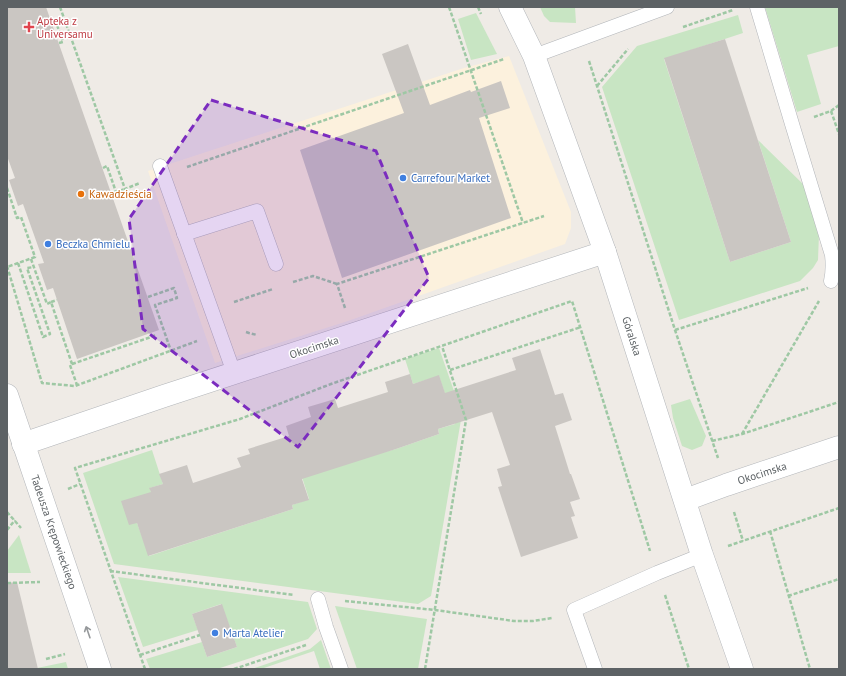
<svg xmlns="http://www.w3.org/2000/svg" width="846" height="676" font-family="'PT Sans',sans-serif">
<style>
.commercial{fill:#fcf1dd}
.green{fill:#c8e5c3}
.building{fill:#cac6c2}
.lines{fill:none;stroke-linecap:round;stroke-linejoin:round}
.lane-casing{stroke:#b3b6ba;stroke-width:15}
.street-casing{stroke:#b3b6ba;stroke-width:23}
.path{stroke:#9ec8a4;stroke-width:2.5;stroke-dasharray:4 2;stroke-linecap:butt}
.lane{stroke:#fff;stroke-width:14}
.street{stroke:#fff;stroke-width:22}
.oneway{stroke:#96999b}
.marked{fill:#7b2cbf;fill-opacity:0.2;stroke:#7b2cbf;stroke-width:3;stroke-dasharray:8 5;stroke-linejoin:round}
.health-dot{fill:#e0444e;stroke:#fff;stroke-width:1.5}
.shop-dot{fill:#3f7fe0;stroke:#fff;stroke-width:1.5}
.food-dot{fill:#e8710a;stroke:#fff;stroke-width:1.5}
.labels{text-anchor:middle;stroke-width:3;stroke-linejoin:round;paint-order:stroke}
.health-label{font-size:11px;fill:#be3a42;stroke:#fff;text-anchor:start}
.shop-label{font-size:11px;fill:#366cbe;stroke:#fff;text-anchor:start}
.food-label{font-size:11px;fill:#c56008;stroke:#fff;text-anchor:start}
.street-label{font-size:11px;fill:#5d6265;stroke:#fff}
</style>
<rect width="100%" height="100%" fill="#efebe6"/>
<polygon class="commercial" points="509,56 571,212 571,228 565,244 348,321 215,363 148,171 464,68"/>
<g class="green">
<polygon points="540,7 575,7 576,23 550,22 544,16"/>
<polygon points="765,7 839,7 839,46 807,55 821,104 797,112"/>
<polygon points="476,13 497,54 471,60 458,19"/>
<polygon points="738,15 743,33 664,59 730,262 791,242 758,140 804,185 819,234 818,260 813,268 800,281 679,320 602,87 637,46"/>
<polygon points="439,348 462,414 431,596 418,604 114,564 83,473 152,450 163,484 150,488 151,492 137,523 149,556 293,509 292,505 309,499 301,474 396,449 439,434 438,429 455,424 439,376 413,384 405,359"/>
<polygon points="690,399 706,436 702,446 692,450 682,446 673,418 671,405"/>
<polygon points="19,535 31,573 7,573 7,551"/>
<polygon points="118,577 308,602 317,629 308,639 217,669 150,669 146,659 202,642 207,657 237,647 221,604 192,614 198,630 143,647"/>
<polygon points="335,606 427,619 418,669 357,669"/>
<polygon points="321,640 331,669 320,669 314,651 261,669 252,669 310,649"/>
<polygon points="66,662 68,669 38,669 37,668"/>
</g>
<g class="building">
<polygon points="7,7 46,7 159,330 77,359 53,288 47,290 38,264 44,263 23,204 18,206 9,180 15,178 7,156"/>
<polygon points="725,39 791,242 730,262 664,58"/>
<polygon points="408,44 430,105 470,90 471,92 501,81 510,108 479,118 511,218 342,278 300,150 404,113 382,54"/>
<polygon points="540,349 555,395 563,393 572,420 555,426 570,474 571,474 580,499 570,502 575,516 571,517 578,538 521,557 498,487 502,486 497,469 510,465 492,412 438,429 439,434 396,449 302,479 309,500 292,505 293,509 148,556 137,523 129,525 121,501 151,492 149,488 163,484 159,474 187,465 193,483 241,467 237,458 250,454 248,449 289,436 286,426 311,417 308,407 335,399 338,408 388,392 385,382 410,374 413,384 439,375 445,393 516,370 512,358"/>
<polygon points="17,582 38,669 7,669 7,583"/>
<polygon points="222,604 237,647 207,657 192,614"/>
</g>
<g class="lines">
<defs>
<g id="lane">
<path d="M757,7L792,124L832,255C833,264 833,272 831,281"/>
<polyline points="534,56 667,7"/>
<polyline points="160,166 234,373"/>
<polyline points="184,234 257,211 276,264"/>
<polyline points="318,599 326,627 341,669"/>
<polyline points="595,669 574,610 657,573 702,555"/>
</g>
<g id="street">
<polyline points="510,7 534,56 605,252 702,555 742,669"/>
<polyline points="7,395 100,669"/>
<polyline points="23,444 164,396 605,252"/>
<polyline points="685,500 726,485 839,447"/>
</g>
</defs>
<use href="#lane" class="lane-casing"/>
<use href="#street" class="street-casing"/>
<g class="path">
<polyline points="60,7 125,189 140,183"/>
<polyline points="449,7 523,223"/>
<polyline points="478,7 481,14"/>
<polyline points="683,27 733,10"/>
<polyline points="59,43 63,42 57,25 66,22"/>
<polyline points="589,61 675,330 718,458"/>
<polyline points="597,86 628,49"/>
<polyline points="831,111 839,134"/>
<polyline points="814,117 831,111 839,105"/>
<polyline points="187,167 504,59"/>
<polyline points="103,168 107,166 116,192 125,189"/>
<polyline points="7,188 17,218 21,217 35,257 7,267"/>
<polyline points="31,259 47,304 51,302 72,364 70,365 77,385"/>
<polyline points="18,263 43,337 50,334 27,268 34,267"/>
<polyline points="7,266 42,383 75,386 197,341"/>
<polyline points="293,282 313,276 337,284"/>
<polyline points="148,297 174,288 177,298 155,305 171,351"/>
<polyline points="51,302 57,300"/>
<polyline points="234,302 273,289"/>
<polyline points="345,308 337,284 544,216"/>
<polyline points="675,330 808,288"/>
<polyline points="246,332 249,333 257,335"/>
<polyline points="72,364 154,336 153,333"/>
<polyline points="450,370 581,327"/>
<polyline points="742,434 819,301"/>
<polyline points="712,441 742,434 839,402"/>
<polyline points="68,489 80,484"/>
<polyline points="7,512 21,528"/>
<polyline points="734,512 743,541"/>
<polyline points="7,530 15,520"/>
<polyline points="770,531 810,669"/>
<polyline points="728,546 839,508"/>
<polyline points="110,571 294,595"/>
<polyline points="7,583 40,582"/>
<polyline points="665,595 689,669"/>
<polyline points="788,596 839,579"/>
<polyline points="345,601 435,610 514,621 533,621 552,618"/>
<polyline points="140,655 200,635"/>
<polyline points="46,659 65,654"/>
<polyline points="145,669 75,468 240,419 331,384 572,301 650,551"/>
<polyline points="234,669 306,645"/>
<polyline points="425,669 466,420 442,346"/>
</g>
<use href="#lane" class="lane"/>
<use href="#street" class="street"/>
</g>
<defs><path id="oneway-shaft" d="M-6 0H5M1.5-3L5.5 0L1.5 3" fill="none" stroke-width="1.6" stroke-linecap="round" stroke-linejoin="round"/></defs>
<use class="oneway" href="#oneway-shaft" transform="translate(88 632) rotate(-109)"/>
<path class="marked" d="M211,100L376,151L429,278L298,447L143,329L129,219Z"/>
<path class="health-dot" d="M27 21h4v4h4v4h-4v4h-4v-4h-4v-4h4z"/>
<g class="shop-dot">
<circle cx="403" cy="178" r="4"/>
<circle cx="48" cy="244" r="4"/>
<circle cx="215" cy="633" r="4"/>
</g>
<circle class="food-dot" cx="81" cy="194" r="4"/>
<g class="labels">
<g class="health-label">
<text x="37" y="25">Apteka z<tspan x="37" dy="13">Universamu</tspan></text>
</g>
<g class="shop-label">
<text x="411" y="182">Carrefour Market</text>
<text x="56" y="248">Beczka Chmielu</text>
<text x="223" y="637">Marta Atelier</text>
</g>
<g class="food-label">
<text x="89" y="198">Kawadzieścia</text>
</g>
<g class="street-label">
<text transform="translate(632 336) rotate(72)" y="4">Góralska</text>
<text transform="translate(314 347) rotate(-18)" y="4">Okocimska</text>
<text transform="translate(762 473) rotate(-18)" y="4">Okocimska</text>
<text transform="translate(54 532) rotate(71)" y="4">Tadeusza Krępowieckiego</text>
</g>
</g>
<rect width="846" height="676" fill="none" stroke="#5d6265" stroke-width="16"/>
</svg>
